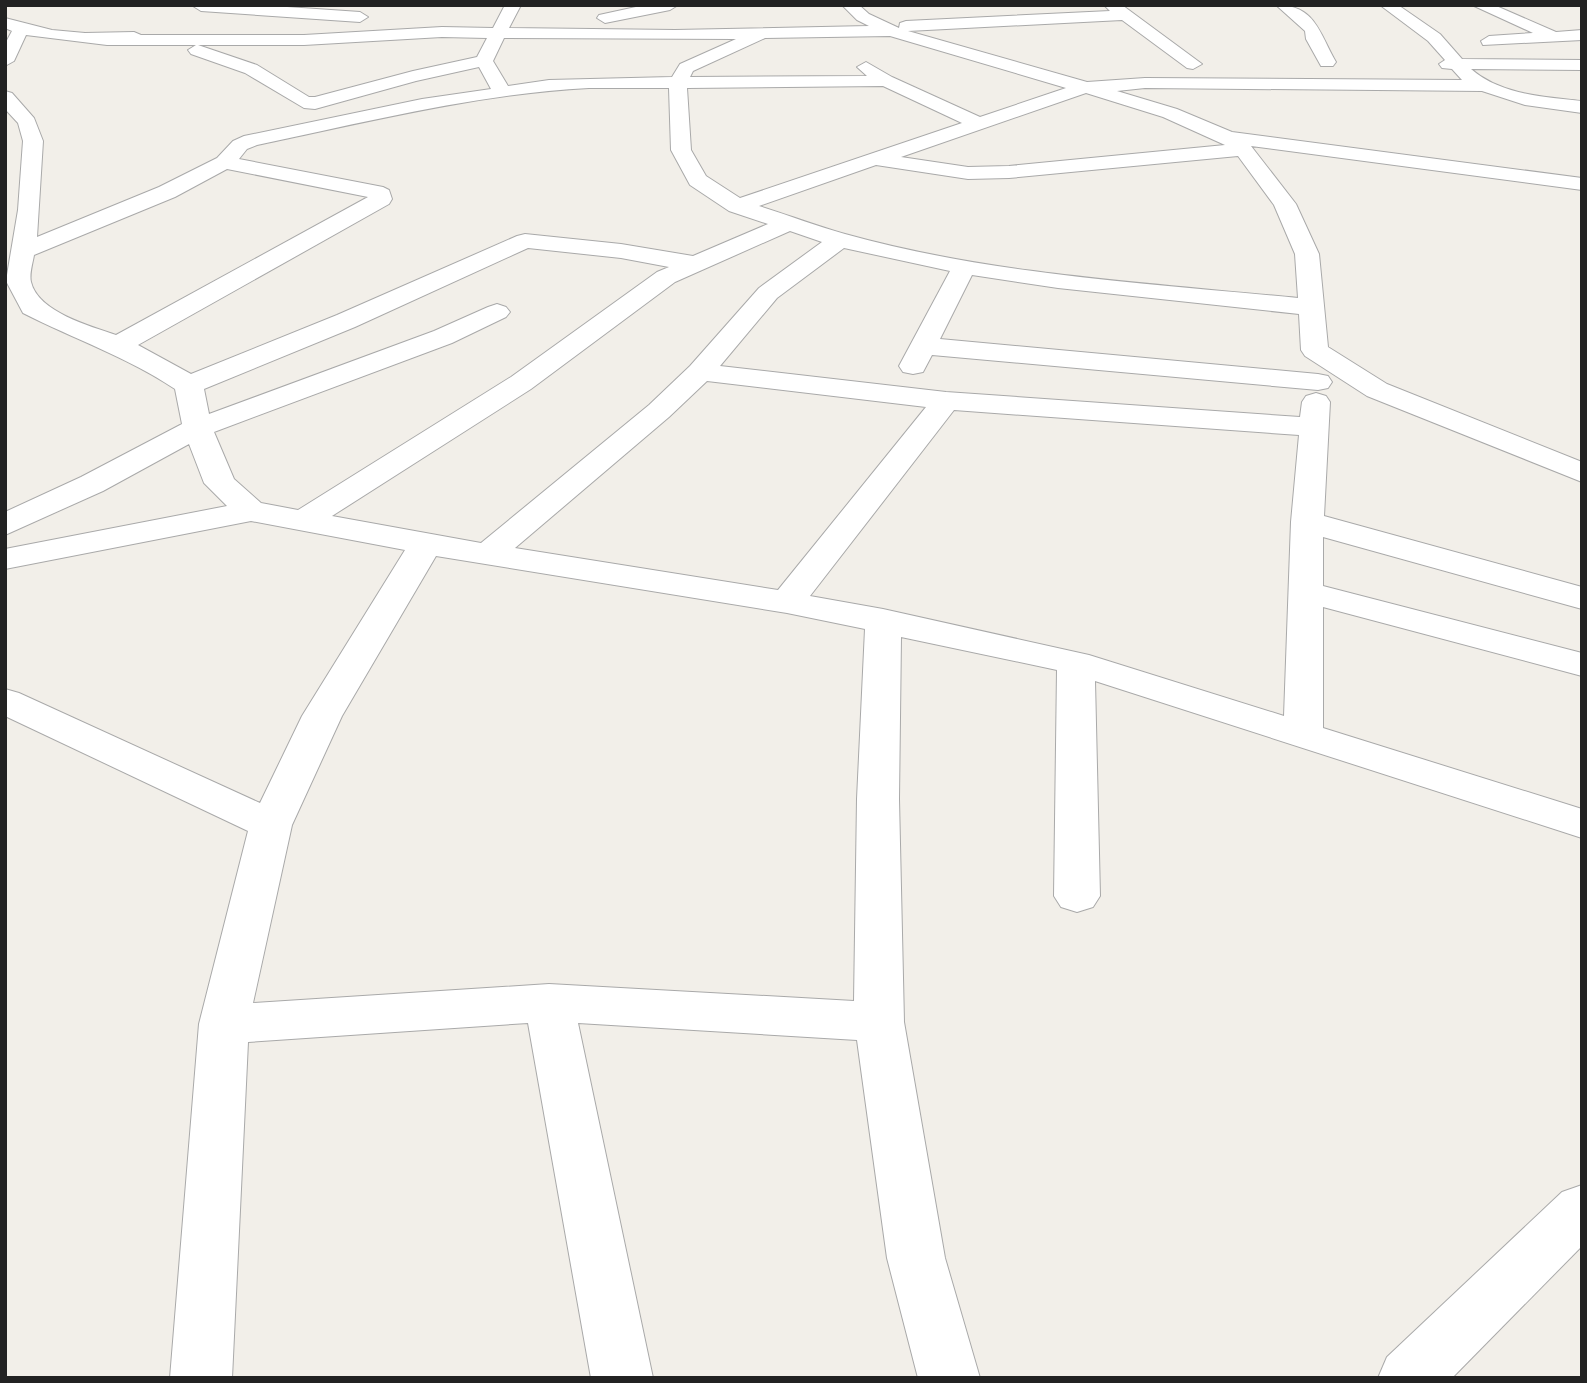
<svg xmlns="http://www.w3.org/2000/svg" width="1587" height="1383" font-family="Montserrat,sans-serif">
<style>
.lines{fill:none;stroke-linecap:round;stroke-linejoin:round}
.minor-casing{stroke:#a9a9a9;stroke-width:2}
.minor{fill:#fff;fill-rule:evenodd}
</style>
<rect width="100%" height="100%" fill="#f2efe9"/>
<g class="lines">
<defs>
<g id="minor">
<polygon points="258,5 360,12 368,17 360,22 201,11 193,6"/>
<path d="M505,5H521L509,28L675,30L869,26L857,20L842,5H859L869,14L899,28L900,23L906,21L1110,11L1104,5H1122L1202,64L1193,69L1187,68L1122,20L908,31L1087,82L1145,78L1462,80L1452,69L1442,68L1439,64L1445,60L1428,41L1380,5H1398L1440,34L1462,59L1582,60V70L1471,69C1501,95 1545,97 1582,101V113L1525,105L1482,91L1145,88L1117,91L1177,109L1232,132L1582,178V190L1251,146L1296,204L1319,254L1328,347L1387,384L1582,462V482L1367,396L1305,356L1301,350L1299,314L1058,288L972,275L940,339L1318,374L1328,376L1332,382L1328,388L1318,390L932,355L923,372L913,374L903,372L899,366L950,271L844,248L777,298L720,366L946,392L1300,417L1302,402L1306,396L1316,393L1326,396L1330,402L1324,516L1582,587V609L1323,537V586L1582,653V676L1323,607V728L1582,809V838L1095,681L1100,896L1093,907L1077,912L1061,907L1054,896L1057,670L901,637L899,799L904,1022L945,1258L980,1378H918L887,1258L857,1040L578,1023L653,1378H591L528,1023L248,1042L232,1378H170L199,1024L248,831L5,716V689L19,693L260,803L302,716L405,550L251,521L5,569V549L227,506L204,483L189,444L103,491L5,535V512L81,477L182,424L175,389C127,357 74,339 23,313L6,281L18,210L23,141L18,123L5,109V91L12,93L34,118L43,141L37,237L159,187L217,158L233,141L244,136L422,99L491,89L479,67L416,81L315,109L304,108L245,73L191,54L188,50L196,45H107L26,35L14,61L5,66V44L12,31L5,28V18L52,30L85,33L134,32L141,35H304L442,27L493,28ZM890,36L1066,88L980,117L892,77L866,62L857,67L867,76L690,77L693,71L765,38ZM442,37L487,38L477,57L413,71L315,97H309L257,65L198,45H304ZM504,38L736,39L680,64L672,77L549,80L508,86L493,61ZM883,86L962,123L740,198L706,176L691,150L687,88ZM589,88H669L671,150L690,185L729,211L768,224L693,256L621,244L525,234L517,236L337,315L191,374L138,345L389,204L392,199L389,190L383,187L239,159L247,149L257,145C366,122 477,94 589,88ZM1086,93L1163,117L1225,145L1009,166L968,167L901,157ZM1238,156L1274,205L1295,254L1298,298C1147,283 992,275 845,234C816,226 788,215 759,206L876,165L968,179L1009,178ZM227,169L368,197L116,335C90,326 38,312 31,282C29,274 33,262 34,255L175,197ZM790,231L822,242L759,288L690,366L649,405L481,543L332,516L531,389L675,282ZM528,248L621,258L669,267L657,272L511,377L298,510L261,503L234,479L214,432L452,343L506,317L510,312L506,307L497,304L488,307L434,331L209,414L204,389L355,327ZM707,381L926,407L778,590L515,548L669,417ZM954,410L1299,435L1291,522L1284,716L1089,655L883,609L810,596ZM436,556L787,613L865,629L857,799L854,1001L549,984L253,1003L292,825L342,716Z"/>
<polygon points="645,5 678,5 670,10 605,23 597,18 599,15"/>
<path d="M1276,5C1316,5 1319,33 1336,62L1333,66H1321L1306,39L1305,31Z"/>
<polygon points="1472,5 1494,5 1556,32 1582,30 1582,40 1483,45 1481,41 1489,36 1533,33"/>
<polygon points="1582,1185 1582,1246 1452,1378 1378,1378 1387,1357 1562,1192"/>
</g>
</defs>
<use href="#minor" class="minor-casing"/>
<use href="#minor" class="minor"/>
</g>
<rect width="1587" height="1383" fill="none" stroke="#222222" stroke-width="14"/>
</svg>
